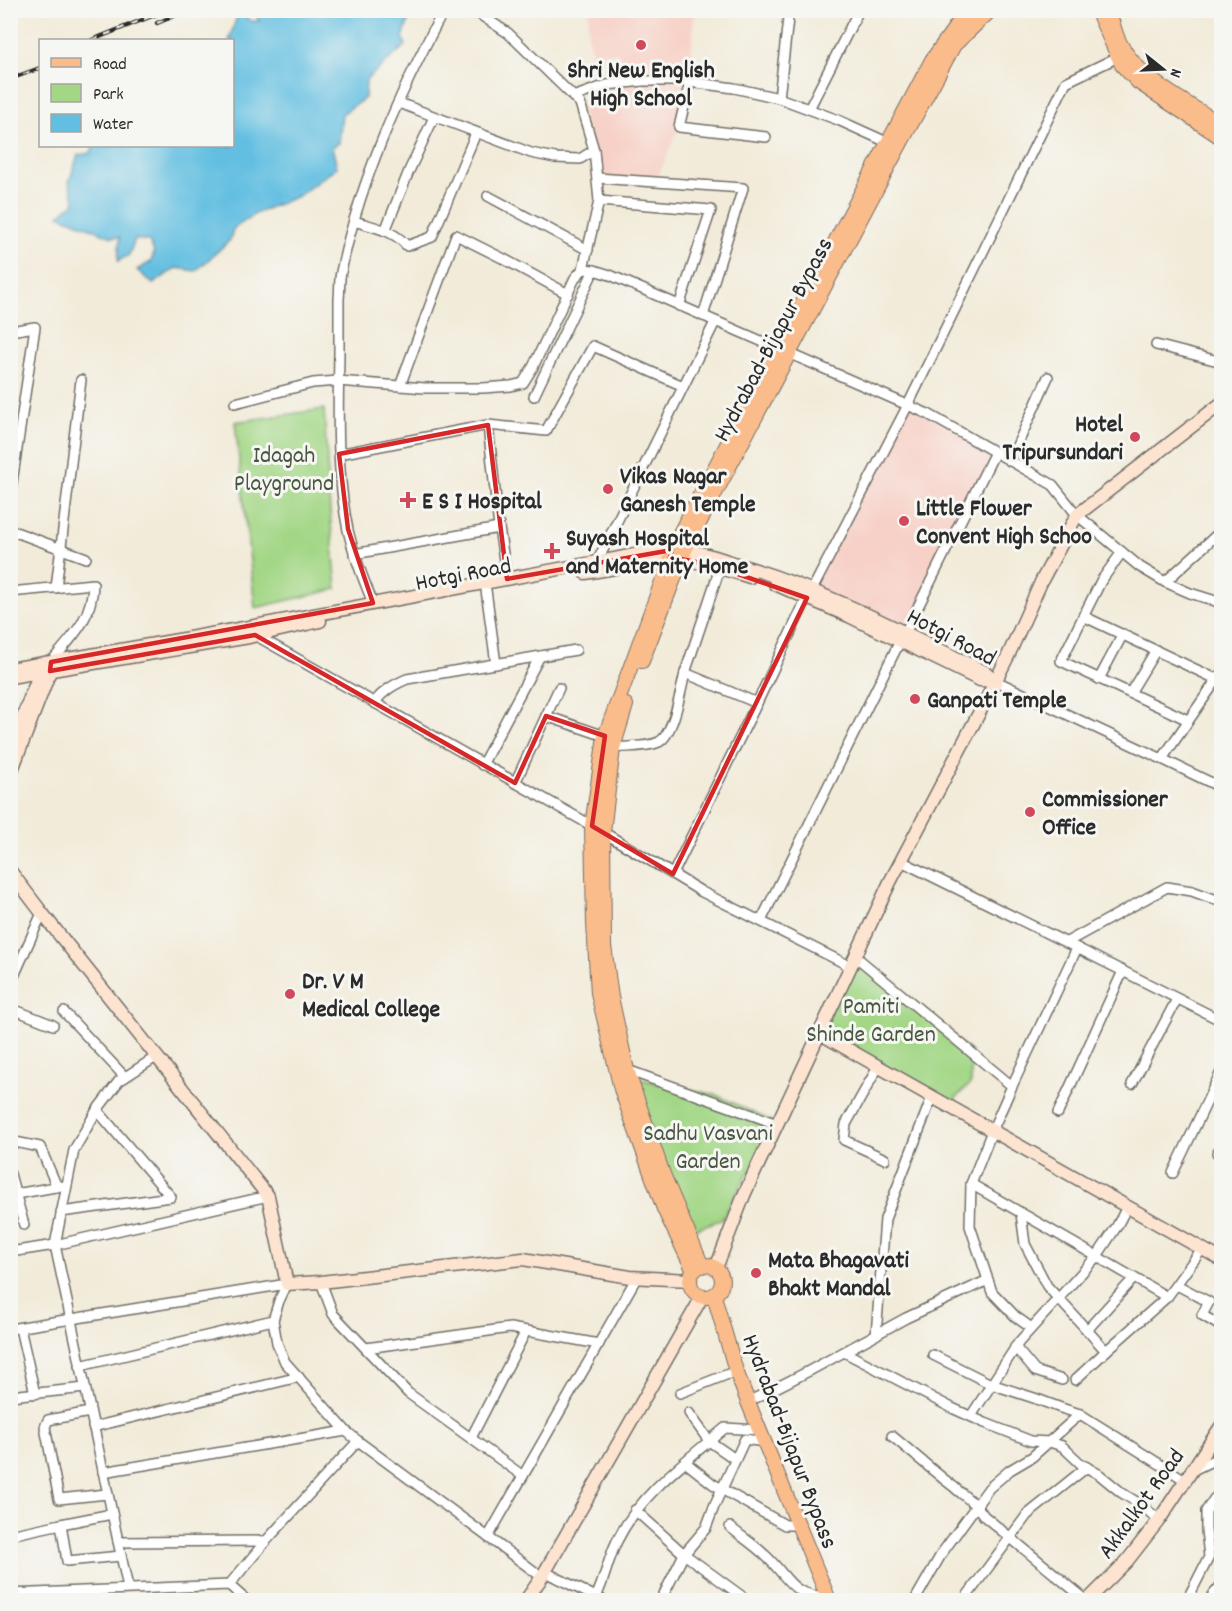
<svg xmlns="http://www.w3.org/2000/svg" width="1232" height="1611" font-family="Dekko,sans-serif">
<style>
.built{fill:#f7d1c7}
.green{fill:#a3d786;stroke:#678158;stroke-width:1.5}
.water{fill:#63bfe1;stroke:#477586;stroke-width:1.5}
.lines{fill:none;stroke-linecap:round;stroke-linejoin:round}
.street-casing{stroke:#716e68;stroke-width:12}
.secondary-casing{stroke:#716e68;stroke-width:15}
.primary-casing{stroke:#716e68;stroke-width:16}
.street{stroke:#fff;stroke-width:9}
.secondary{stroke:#fde4d1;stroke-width:12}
.primary{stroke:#fabc8b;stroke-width:14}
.rail-casing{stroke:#2b2b2b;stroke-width:4.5}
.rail{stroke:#f6f6f2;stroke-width:2;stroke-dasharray:7;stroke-linecap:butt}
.marked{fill:none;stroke:#d62828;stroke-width:4.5;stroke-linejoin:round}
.poi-dot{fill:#d1495b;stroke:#f6f6f2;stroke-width:2}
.labels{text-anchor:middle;stroke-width:6;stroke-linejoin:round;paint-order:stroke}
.poi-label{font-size:24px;font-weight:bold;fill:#2b2b2b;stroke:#f6f6f2;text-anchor:start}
.street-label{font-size:24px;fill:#2b2b2b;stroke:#f6f6f2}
.park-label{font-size:24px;fill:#495642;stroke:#f6f6f2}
</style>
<rect width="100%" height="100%" fill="#f6f6f2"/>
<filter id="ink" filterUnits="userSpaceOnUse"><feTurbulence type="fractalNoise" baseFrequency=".0167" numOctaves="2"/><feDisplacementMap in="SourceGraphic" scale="12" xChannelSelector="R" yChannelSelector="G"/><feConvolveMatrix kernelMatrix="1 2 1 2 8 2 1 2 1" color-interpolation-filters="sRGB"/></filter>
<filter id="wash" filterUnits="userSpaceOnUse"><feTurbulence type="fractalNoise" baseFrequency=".008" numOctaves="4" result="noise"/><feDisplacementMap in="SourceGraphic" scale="24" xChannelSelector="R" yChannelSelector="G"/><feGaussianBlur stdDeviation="1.35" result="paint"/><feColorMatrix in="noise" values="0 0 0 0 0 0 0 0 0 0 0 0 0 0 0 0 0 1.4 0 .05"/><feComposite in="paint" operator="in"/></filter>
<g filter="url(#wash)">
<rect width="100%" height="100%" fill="#f2ebd9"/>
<g class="built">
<polygon points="589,11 694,11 690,82 679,127 656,182 597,178 580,103 598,88 619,83 619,53 593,54 588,37"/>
<polygon points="908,405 995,452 905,633 812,590"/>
</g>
<g class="green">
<polygon points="324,409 330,513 337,589 255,608 235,422"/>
<polygon points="855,956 971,1052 971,1083 948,1106 819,1033"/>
<polygon points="630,1077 716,1095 777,1124 721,1220 694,1229 677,1202"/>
</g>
<polygon class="water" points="239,10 241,11 250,21 259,21 254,11 406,11 408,22 403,38 406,45 366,80 365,98 342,114 339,143 332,147 337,167 298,196 257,213 233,229 230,240 196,271 176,268 153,284 137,270 151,262 154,252 149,241 135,239 129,255 118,261 120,237 112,237 59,215 75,202 69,182 78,155 91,153 93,146 232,146 232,40 229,40"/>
</g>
<g filter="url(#ink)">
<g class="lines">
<defs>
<g id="street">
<polyline points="473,10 508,33 580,103 594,150 599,201 583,269"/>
<polyline points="690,82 679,127 766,137"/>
<polyline points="573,97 607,85 643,81 682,81 734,88 779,98 838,120 889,143"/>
<polyline points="779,98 789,10"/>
<polyline points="399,103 531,153 555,158 580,159 594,150"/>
<polyline points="809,109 859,10"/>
<polyline points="597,178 743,188 703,316"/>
<polyline points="488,196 588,250"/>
<polyline points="599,201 711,210 679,306"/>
<path d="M354,221C373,227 394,230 407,246L432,237L476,133"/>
<polyline points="385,231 409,171 434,117"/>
<polyline points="10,331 35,327 10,496"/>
<polyline points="1156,345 1222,362"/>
<polyline points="400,386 456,235 502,258 568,294"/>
<polyline points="534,396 594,270 610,275 928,414 1053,485 1077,515 1140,567 1165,582 1190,593 1222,603"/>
<polyline points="235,403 313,383 338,381 425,388 483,388 511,386 523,383 533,367 575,278 583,269 594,270"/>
<polyline points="488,425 499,528 507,579"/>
<polyline points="339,454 488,425 546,431 593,346 683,386"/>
<polyline points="1010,461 1048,377"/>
<polyline points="10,530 86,558"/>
<polyline points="1122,552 1101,581 1061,661 1188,720"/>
<polyline points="354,554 499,528"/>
<polyline points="597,562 715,322"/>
<polyline points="720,568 685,673 757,703"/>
<polyline points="1165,582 1222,530"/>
<polyline points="56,588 81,380"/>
<polyline points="486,590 496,664"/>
<polyline points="812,590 908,405 1066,82 1118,57"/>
<path d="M10,592L93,584C92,619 73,636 51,662"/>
<path d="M373,603C363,579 354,556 348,530C336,472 338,412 339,353C339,335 339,317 339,299C340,290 339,280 341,272C360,180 400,92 444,10"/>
<polyline points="1083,616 1216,679"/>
<polyline points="905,633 995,452"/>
<polyline points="255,635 603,832 702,892 850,966"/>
<polyline points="1099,679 1123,634"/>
<polyline points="996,681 1162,759 1222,788"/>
<polyline points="1130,693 1156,650"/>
<path d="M374,703C383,691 393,685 407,679L576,650"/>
<polyline points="546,716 605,736"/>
<path d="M613,748C627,746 646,748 659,742C674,734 681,689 685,673"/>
<polyline points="1162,759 1222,672"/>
<polyline points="482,765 540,656"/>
<polyline points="515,783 559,688"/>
<polyline points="901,861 1077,948 1012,1086"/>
<polyline points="673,874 757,703 807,598"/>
<polyline points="761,921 900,641"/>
<polyline points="1067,942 1167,887 1192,891 1222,902"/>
<polyline points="1077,948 1222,1021"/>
<polyline points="855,956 1012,1086 992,1131 971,1184 970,1226 992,1292 1016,1317 1030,1327"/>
<polyline points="10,985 42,913"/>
<polyline points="10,1008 53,1025"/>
<polyline points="64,1012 125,1077"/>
<polyline points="878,1067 846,1124 844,1140 885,1159"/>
<polyline points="627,1070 777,1124"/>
<polyline points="1132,1084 1177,999"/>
<polyline points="1058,1113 1123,971"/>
<polyline points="10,1141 40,1147 57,1187"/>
<polyline points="1217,1153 1222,1154"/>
<polyline points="1173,1173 1222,1070"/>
<polyline points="10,1174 24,1225"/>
<polyline points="971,1184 1167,1297 1202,1249"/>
<polyline points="10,1195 61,1186"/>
<polyline points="61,1212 171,1197 97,1110"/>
<polyline points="1021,1214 1025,1244 1047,1286 1106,1351 1167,1297"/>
<polyline points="10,1252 55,1245 268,1196"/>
<polyline points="321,1282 333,1314 408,1393 523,1476"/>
<polyline points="287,1284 279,1301 273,1320 277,1343 285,1362 346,1431 358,1441 542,1577"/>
<polyline points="1177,1285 1209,1302 1202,1315 1222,1327"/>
<polyline points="20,1328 35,1394"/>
<polyline points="10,1329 287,1284"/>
<polyline points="1087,1330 1134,1278"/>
<polyline points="876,1335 885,1219 932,1097"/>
<polyline points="1015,1347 1035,1371 1062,1380"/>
<polyline points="366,1348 510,1328 599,1344"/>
<polyline points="844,1352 952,1408 985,1423 1031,1441 1050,1442 1062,1446 1081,1464 1100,1475 1122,1493 1140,1504 1159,1520"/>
<polyline points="933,1355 991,1384 1034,1398 1061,1408 1080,1414 1185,1480"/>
<polyline points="80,1366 273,1320"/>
<polyline points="1075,1380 1106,1351"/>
<polyline points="680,1393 736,1371"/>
<polyline points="10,1396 85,1388"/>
<polyline points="748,1402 809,1371 906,1318 988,1280"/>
<polyline points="90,1412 48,1420 45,1427 59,1499 107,1494"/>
<polyline points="689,1413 709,1441 735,1459"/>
<polyline points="971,1416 1019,1342 1097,1256 1117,1226 1127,1207"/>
<polyline points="93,1427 299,1377"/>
<path d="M892,1436C913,1453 933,1471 954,1487C965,1497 976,1503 984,1516L1086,1600"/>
<polyline points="471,1438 526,1331"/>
<polyline points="685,1462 713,1484 785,1525 798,1525"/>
<polyline points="1191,1471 1222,1456"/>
<polyline points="103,1472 346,1431"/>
<polyline points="635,1510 684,1554 747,1600"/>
<polyline points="112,1514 61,1524 67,1561 121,1556"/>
<path d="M730,1527C742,1537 756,1546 767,1557C791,1580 790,1595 827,1597"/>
<polyline points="10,1535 61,1524"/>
<polyline points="488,1537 637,1277"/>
<polyline points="118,1542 266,1541"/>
<polyline points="545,1572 602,1600"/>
<polyline points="229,1585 266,1541 358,1441"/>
<polyline points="128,1588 55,1245 74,1150 97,1110 119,1081 156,1057"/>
<polyline points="10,1594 229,1585 246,1600"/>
<path d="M596,1597C605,1579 608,1559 617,1541C640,1494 686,1461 725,1428L759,1430"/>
<polyline points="661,1600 684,1554 706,1528 715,1504 745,1439 764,1442"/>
<polyline points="915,1600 942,1553 989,1488 1010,1470 1032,1457 1080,1414"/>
<polyline points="964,1600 1027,1515 1087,1467"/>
<polyline points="1187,1600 1209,1557 1206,1530 1206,1511 1214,1499 1222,1492"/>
<polyline points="1209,1600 1222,1584"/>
</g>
<g id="secondary">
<polyline points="585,573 657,561 682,559 712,565 750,577"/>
<polyline points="775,584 849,616 980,680 996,681"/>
<path d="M10,669L184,639L597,562C624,558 657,548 684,550C704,552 726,561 746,567C829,592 906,634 985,672L996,681"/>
<polyline points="10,677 249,637 320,621"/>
<polyline points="10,750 42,667"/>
<polyline points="10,775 50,671 51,666"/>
<polyline points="10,871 42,913 268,1196 287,1284 321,1282 523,1259 630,1277 690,1280"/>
<polyline points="819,1033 1222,1260"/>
<polyline points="716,1268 744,1195 890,882 987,698 1008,656 1042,580 1077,515 1222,403"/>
<polyline points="526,1600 542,1577 702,1297"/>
<polyline points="1088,1600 1127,1561 1159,1520 1222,1425"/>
</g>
<g id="primary">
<polyline points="1097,10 1122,65 1138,82 1222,138"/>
<path d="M1109,10C1111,19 1114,29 1117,37C1134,78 1186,102 1222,125"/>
<polyline points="642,661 685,550 897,150 954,45 991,10"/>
<polyline points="626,705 613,748 603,832 604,946 611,997 627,1070 663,1174 702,1266"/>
<circle cx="706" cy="1281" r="16"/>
<polyline points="694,1271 664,1209 621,1089 598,993 594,923 592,826 605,736 680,533 932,60 959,22 972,10"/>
<polyline points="714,1296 736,1371 748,1402 829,1600"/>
</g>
</defs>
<use href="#street" class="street-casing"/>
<use href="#secondary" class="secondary-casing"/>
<use href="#primary" class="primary-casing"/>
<use href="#street" class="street"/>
<use href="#secondary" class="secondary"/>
<use href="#primary" class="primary"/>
<defs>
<g id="rail">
<polyline points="157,23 188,10"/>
<polyline points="92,40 167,10"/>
<polyline points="10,79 40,68"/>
</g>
</defs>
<use href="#rail" class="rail-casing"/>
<use href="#rail" class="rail"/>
</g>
</g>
<path class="marked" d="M488,425L507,579L672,550L670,557L712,565L807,598L673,874L592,826L605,736L546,716L515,783L255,635L50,671L51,662L373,603L348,529L339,454Z"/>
<g class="poi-dot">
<circle cx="641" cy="45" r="6"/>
<circle cx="1135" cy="437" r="6"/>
<circle cx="608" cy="489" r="6"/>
<path d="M405 491h6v6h6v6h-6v6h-6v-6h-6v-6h6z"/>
<circle cx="904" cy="521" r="6"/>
<path d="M549 542h6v6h6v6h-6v6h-6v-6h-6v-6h6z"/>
<circle cx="915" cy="699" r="6"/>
<circle cx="1030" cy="812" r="6"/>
<circle cx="290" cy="994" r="6"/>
<circle cx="756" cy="1273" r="6"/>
</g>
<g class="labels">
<g class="poi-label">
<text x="641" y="77" text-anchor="middle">Shri New English<tspan x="641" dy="28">High School</tspan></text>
<text x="1123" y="431" text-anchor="end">Hotel<tspan x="1123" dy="28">Tripursundari</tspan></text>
<text x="620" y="483">Vikas Nagar<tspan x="620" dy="28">Ganesh Temple</tspan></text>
<text x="422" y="508">E S I Hospital</text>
<text x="916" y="515">Little Flower<tspan x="916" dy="28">Convent High Schoo</tspan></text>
<text x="566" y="545">Suyash Hospital<tspan x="566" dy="28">and Maternity Home</tspan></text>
<text x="927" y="707">Ganpati Temple</text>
<text x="1042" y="806">Commissioner<tspan x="1042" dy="28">Office</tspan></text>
<text x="302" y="988">Dr. V M<tspan x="302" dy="28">Medical College</tspan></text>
<text x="768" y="1267">Mata Bhagavati<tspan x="768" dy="28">Bhakt Mandal</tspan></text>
</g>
<g class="street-label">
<text transform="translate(772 339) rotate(-62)" y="8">Hydrabad-Bijapur Bypass</text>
<text transform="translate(463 573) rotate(-11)" y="8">Hotgi Road</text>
<text transform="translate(952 636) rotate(28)" y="8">Hotgi Road</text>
<text transform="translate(791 1441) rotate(69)" y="8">Hydrabad-Bijapur Bypass</text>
<text transform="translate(1140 1503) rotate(-54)" y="8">Akkalkot Road</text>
</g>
<g class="park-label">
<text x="284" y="462">Idagah<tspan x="284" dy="28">Playground</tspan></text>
<text x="871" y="1013">Pamiti<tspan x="871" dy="28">Shinde Garden</tspan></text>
<text x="708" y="1140">Sadhu Vasvani<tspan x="708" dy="28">Garden</tspan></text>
</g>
</g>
<rect width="1232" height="1611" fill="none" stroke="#f6f6f2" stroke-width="36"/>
<rect x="39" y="39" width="195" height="108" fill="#f6f6f2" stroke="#a5a5a2" stroke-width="1.5"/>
<rect x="51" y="58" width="30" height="9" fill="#fabc8b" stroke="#a5a5a2" stroke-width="1.5"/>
<text x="93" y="69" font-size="18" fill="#2b2b2b">Road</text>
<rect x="51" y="84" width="30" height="18" fill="#a3d786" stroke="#a5a5a2" stroke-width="1.5"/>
<text x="93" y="99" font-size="18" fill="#2b2b2b">Park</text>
<rect x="51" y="114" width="30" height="18" fill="#63bfe1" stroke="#a5a5a2" stroke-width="1.5"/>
<text x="93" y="129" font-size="18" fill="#2b2b2b">Water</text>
<g transform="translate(1163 69) rotate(108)" stroke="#f6f6f2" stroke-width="4.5" paint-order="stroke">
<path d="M0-4.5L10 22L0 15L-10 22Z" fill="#2b2b2b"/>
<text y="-9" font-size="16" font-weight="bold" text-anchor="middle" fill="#2b2b2b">N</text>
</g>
</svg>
